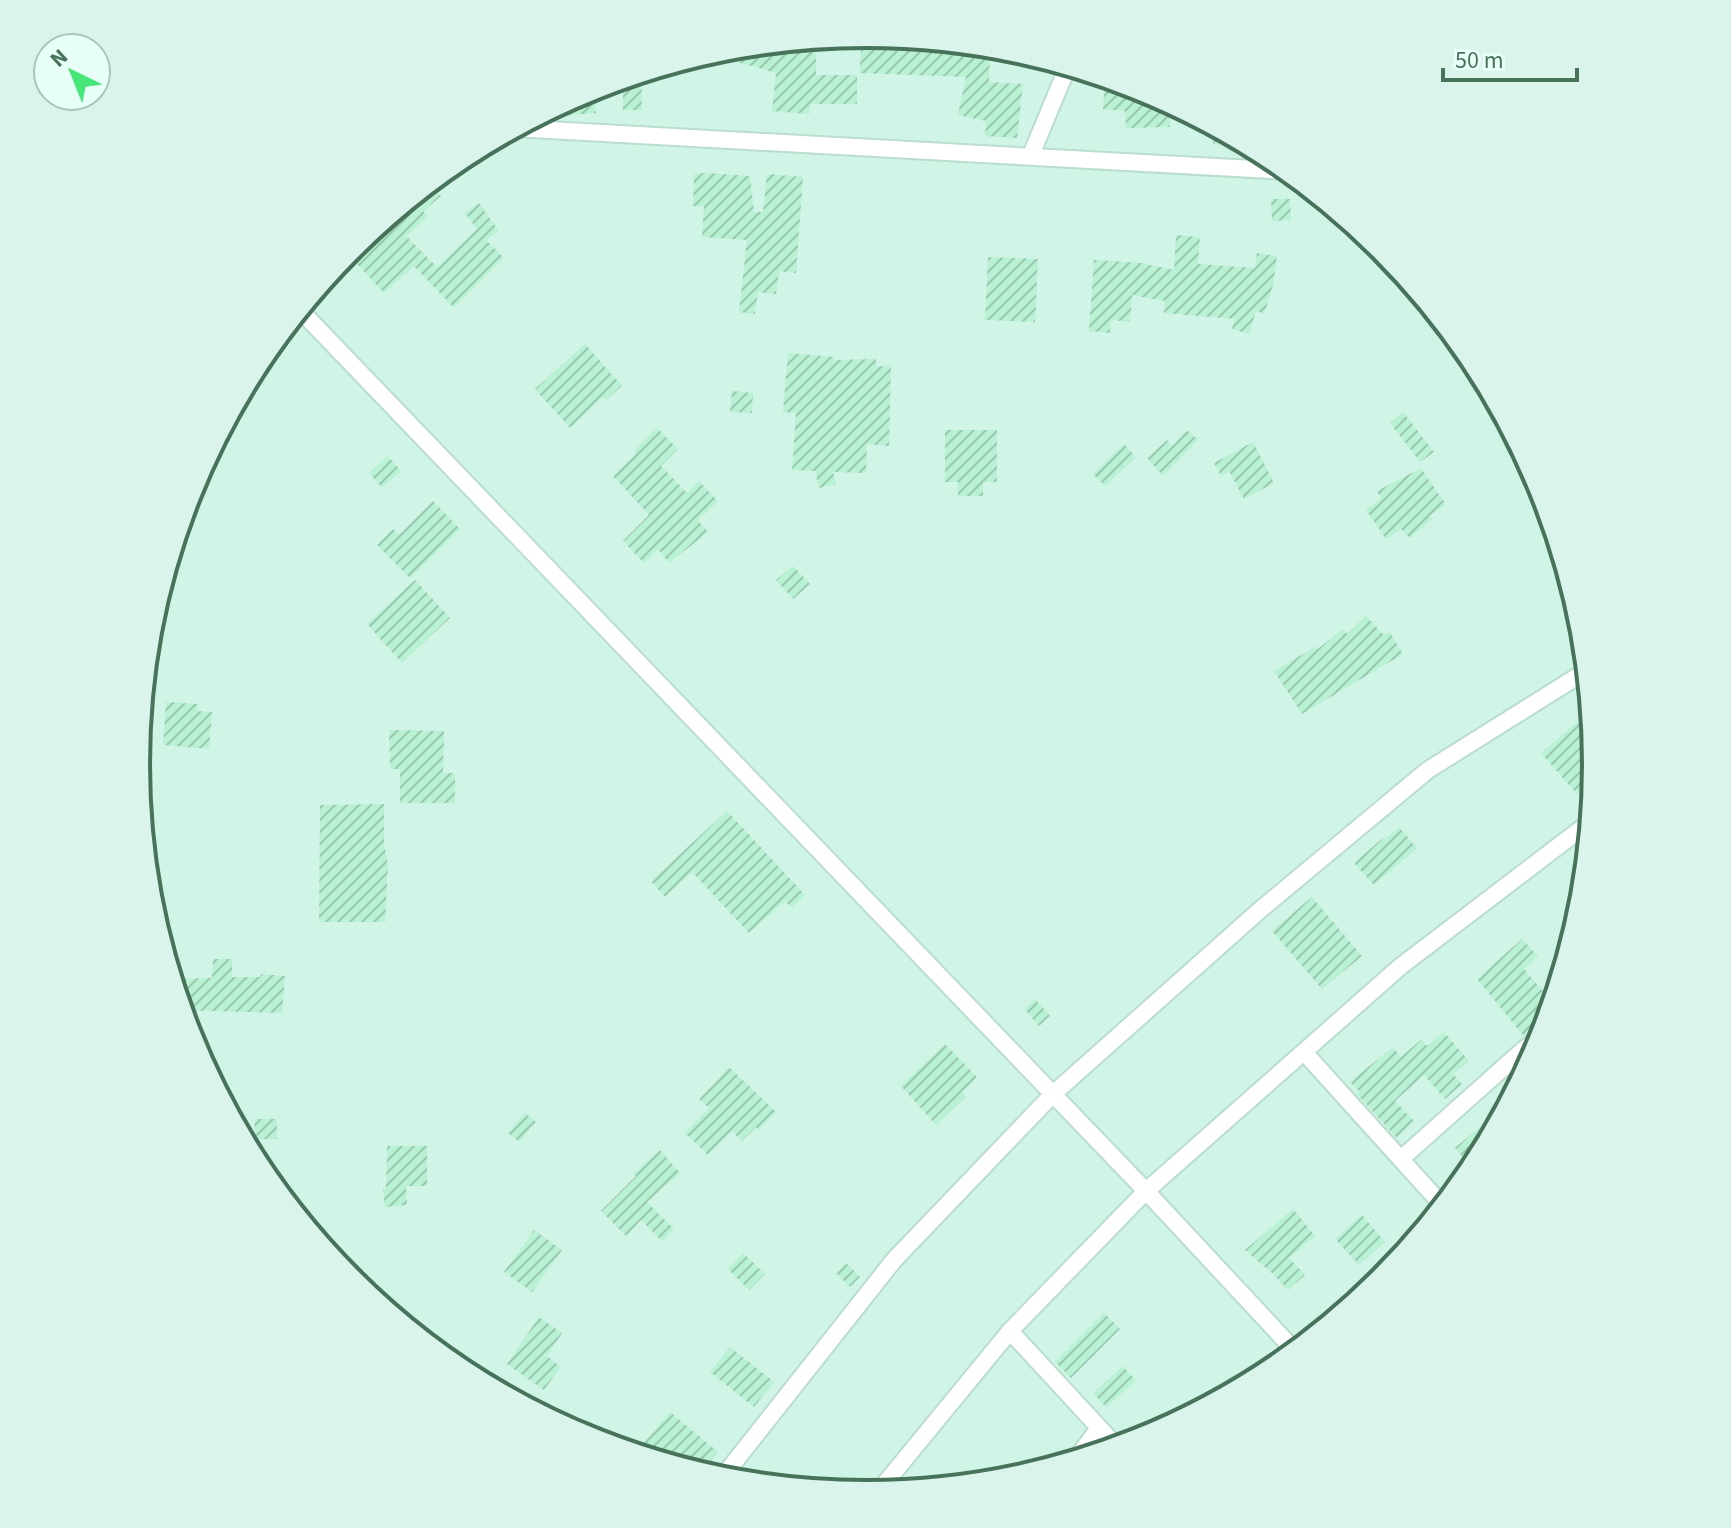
<svg xmlns="http://www.w3.org/2000/svg" width="1731" height="1528" font-family="'Source Sans 3',sans-serif">
<style>
.residential{fill:#d0f4e6}
.building{fill:url(#building-hatch)}
.lines{fill:none;stroke-linecap:round;stroke-linejoin:round}
.street-casing{stroke:#bbddce;stroke-width:20}
.street{stroke:#fff;stroke-width:16}
.rim{fill:none;stroke:#48735b;stroke-width:4}
</style>
<defs>
<pattern id="building-hatch" width="6" height="6" patternUnits="userSpaceOnUse" patternTransform="scale(2)"><rect width="6" height="6" fill="#b9f1d4"/><path d="M-1 1l2-2M0 6l6-6M5 7l2-2" fill="none" stroke="#98c8af"/></pattern>
</defs>
<rect width="100%" height="100%" fill="#e2fcf4"/>
<circle class="residential" cx="866" cy="764" r="728"/>
<g class="building">
<polygon points="861,38 903,38 945,42 945,47 990,50 989,82 1023,84 1017,138 985,136 986,121 958,115 966,77 860,73"/>
<polygon points="816,39 816,75 857,75 857,104 810,104 809,114 772,111 776,73 705,53 724,48"/>
<polygon points="641,73 642,110 623,110 623,78"/>
<polygon points="1105,78 1145,90 1169,103 1170,127 1126,128 1125,111 1103,109"/>
<polygon points="594,87 596,113 558,116 558,105"/>
<polygon points="1215,127 1224,132 1253,147 1213,144"/>
<polygon points="706,173 750,176 754,212 763,212 767,174 803,177 796,273 779,271 776,294 758,292 755,314 739,312 747,240 702,237 704,206 693,206 694,174"/>
<polygon points="429,183 441,196 423,211 428,216 406,236 437,267 477,229 465,213 479,203 499,231 486,240 504,258 454,308 414,266 384,293 346,252"/>
<polygon points="1271,199 1290,199 1291,220 1272,221"/>
<polygon points="1176,235 1200,237 1198,264 1255,268 1257,253 1277,256 1273,285 1264,314 1256,311 1249,334 1232,329 1235,319 1164,313 1165,301 1132,295 1130,322 1111,320 1110,333 1089,331 1094,260 1141,263 1174,270"/>
<polygon points="988,257 1038,259 1035,322 985,320"/>
<polygon points="585,344 622,386 606,400 603,397 570,428 535,389"/>
<polygon points="788,353 834,357 834,360 876,359 876,367 891,365 889,446 867,444 866,473 833,472 836,484 819,488 815,471 792,470 796,413 783,412"/>
<polygon points="732,391 753,393 752,413 730,412"/>
<polygon points="1403,412 1434,452 1420,462 1390,423"/>
<polygon points="657,428 678,449 661,466 687,493 699,481 718,501 698,520 708,532 669,563 658,549 644,563 623,541 649,515 613,476 636,454 634,451"/>
<polygon points="945,430 997,430 997,482 983,482 983,496 958,496 958,482 945,482"/>
<polygon points="1187,430 1198,440 1163,476 1147,458 1167,440 1172,446"/>
<polygon points="1253,442 1274,483 1244,499 1229,471 1221,476 1214,463"/>
<polygon points="1124,444 1136,457 1105,486 1093,474"/>
<polygon points="388,456 401,471 382,488 369,473"/>
<polygon points="1421,468 1446,505 1429,516 1432,519 1410,538 1401,529 1386,539 1366,510 1381,499 1377,491"/>
<polygon points="433,501 460,529 410,578 377,545 393,529 399,535"/>
<polygon points="793,566 810,584 793,599 776,580"/>
<polygon points="415,580 450,618 402,663 367,624"/>
<polygon points="1366,616 1384,635 1390,632 1403,654 1302,714 1274,671 1317,646 1318,649 1343,629 1347,634"/>
<polygon points="166,702 198,704 197,711 212,712 209,749 163,745"/>
<polygon points="1577,722 1593,741 1595,764 1594,783 1577,794 1541,753"/>
<polygon points="389,730 444,731 443,773 455,773 455,803 400,803 400,769 390,769"/>
<polygon points="384,804 384,844 388,865 385,922 319,922 320,805"/>
<polygon points="727,811 805,895 792,908 785,901 749,933 692,872 665,897 651,881"/>
<polygon points="1399,827 1417,848 1374,885 1354,863 1383,838 1384,840"/>
<polygon points="1312,897 1362,956 1322,989 1272,931"/>
<polygon points="1522,939 1538,956 1524,969 1552,1002 1548,1016 1524,1036 1477,979"/>
<polygon points="213,959 232,959 232,977 260,977 261,974 285,976 282,1013 181,1010 171,979 212,978"/>
<polygon points="1035,999 1050,1016 1039,1026 1024,1009"/>
<polygon points="1444,1032 1469,1061 1453,1074 1462,1084 1445,1099 1424,1075 1395,1101 1414,1121 1397,1138 1357,1094 1359,1091 1350,1082 1393,1047 1401,1057 1422,1039 1427,1046"/>
<polygon points="945,1044 977,1077 962,1092 966,1097 936,1125 901,1086"/>
<polygon points="729,1067 776,1112 758,1130 756,1127 742,1141 732,1131 708,1155 685,1133 709,1108 699,1099"/>
<polygon points="1505,1106 1483,1150 1468,1163 1455,1148"/>
<polygon points="525,1113 536,1122 519,1142 508,1133"/>
<polygon points="255,1119 277,1119 277,1139 254,1139"/>
<polygon points="387,1146 427,1146 427,1186 406,1186 407,1205 385,1207 383,1189 386,1189"/>
<polygon points="660,1150 680,1173 647,1202 674,1229 662,1241 641,1220 626,1236 601,1211 636,1176 633,1174"/>
<polygon points="1293,1209 1315,1236 1289,1258 1305,1275 1288,1290 1272,1273 1245,1250"/>
<polygon points="1362,1215 1385,1242 1359,1265 1335,1239"/>
<polygon points="534,1230 562,1250 532,1292 504,1272"/>
<polygon points="743,1253 765,1274 749,1290 728,1269"/>
<polygon points="846,1263 860,1277 850,1287 836,1273"/>
<polygon points="1104,1313 1120,1329 1071,1378 1055,1362"/>
<polygon points="539,1317 562,1333 547,1356 561,1367 544,1390 507,1364"/>
<polygon points="730,1347 774,1382 754,1407 710,1372"/>
<polygon points="1123,1366 1136,1381 1106,1407 1093,1393"/>
<polygon points="670,1412 718,1452 700,1473 635,1453"/>
</g>
<g class="lines">
<defs>
<g id="street">
<polyline points="513,128 1288,171"/>
<polyline points="1031,155 1068,66"/>
<polyline points="299,309 1146,1191 1295,1351"/>
<polyline points="1304,1052 1443,1206"/>
<polyline points="1402,1158 1522,1051 1542,1036"/>
<polyline points="1010,1331 1117,1447"/>
<polyline points="1075,1460 1099,1428"/>
<polyline points="721,1479 894,1260 1053,1094 1260,910 1428,770 1586,671"/>
<polyline points="877,1493 1010,1331 1146,1191 1401,966 1590,822"/>
</g>
</defs>
<use href="#street" class="street-casing"/>
<use href="#street" class="street"/>
</g>
<path d="M0 0H1731V1528H0ZM150 764a716 716 0 1 1 1432 0a716 716 0 1 1-1432 0Z" fill="#dbf4eb" fill-rule="evenodd"/>
<path class="rim" d="M150 764a716 716 0 1 1 1432 0a716 716 0 1 1-1432 0Z"/>
<g transform="translate(72 72) rotate(317)"><circle r="38" fill="#e8fff8" stroke="#a8c7b9" stroke-width="2"/>
<path d="M0-6L14 30L0 20L-14 30Z" fill="#46e678"/>
<text y="-12" font-size="22" font-weight="bold" text-anchor="middle" fill="#48735b">N</text>
</g>
<path d="M1443 68v12h134v-12" fill="none" stroke="#48735b" stroke-width="4"/>
<text x="1455" y="68" font-size="24" fill="#48735b" stroke="#e8fff8" stroke-width="6" paint-order="stroke">50 m</text>
</svg>
